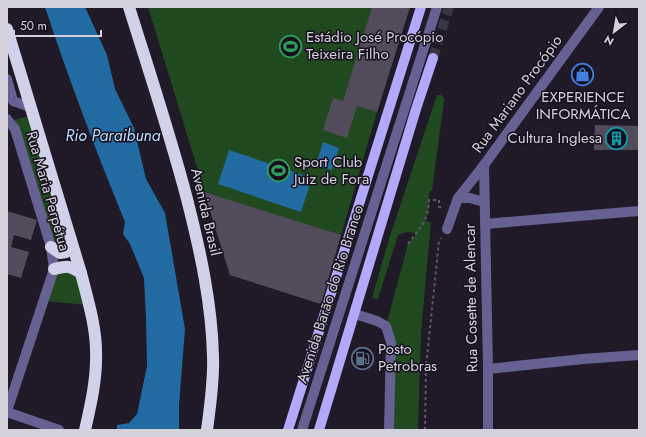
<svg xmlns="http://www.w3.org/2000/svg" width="646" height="437" font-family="Jost,sans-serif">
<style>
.green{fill:#21491f}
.water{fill:#216ba2}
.building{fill:#514b5c}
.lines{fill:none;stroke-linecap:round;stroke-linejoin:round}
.major-tunnel{stroke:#3a3543;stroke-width:10;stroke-dasharray:10 5;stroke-linecap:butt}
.path{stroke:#5e5966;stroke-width:2;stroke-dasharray:3 3;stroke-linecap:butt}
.minor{stroke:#666192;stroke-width:10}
.major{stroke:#b2a9fb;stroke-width:10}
.highway{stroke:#d2d1ea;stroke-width:12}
.labels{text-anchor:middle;stroke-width:3;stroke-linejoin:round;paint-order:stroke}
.poi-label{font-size:15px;fill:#d5d1db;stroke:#16101e;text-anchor:start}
.street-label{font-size:15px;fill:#d5d1db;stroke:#16101e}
.water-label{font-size:16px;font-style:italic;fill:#bcdffe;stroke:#16101e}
</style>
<rect width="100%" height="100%" fill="#1f1928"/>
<g class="green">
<polygon points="148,7 410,7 377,112 321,304 230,275"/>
<polygon points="437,95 441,95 444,98 444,101 432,190 429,192 429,208 425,221 431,222 421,333 418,430 389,430 386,326 408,244 417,233 407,232 398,235 378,299 372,298 389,239"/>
<polygon points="33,115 70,247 51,247 10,121"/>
<polygon points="73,267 89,305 43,301 54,269"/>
</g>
<g class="water">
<path d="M45,7H85L107,55L115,89L134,128L146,179L165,213L185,329L179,405V430H117V425L129,423L137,414L147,366L146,319L144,278L130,244L123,234L125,222C96,151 69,80 45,7Z"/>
<polygon points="323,142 339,148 332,170 316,165"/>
<polygon points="229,150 312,178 301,212 218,184"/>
</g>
<g class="building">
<polygon points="372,7 410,7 377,112 357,106 347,138 323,130 333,98 343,101"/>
<polygon points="595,125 639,126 639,150 594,150"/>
<polygon points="204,192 341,235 321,304 230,275"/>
<polygon points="7,211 37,220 31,240 14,235 11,247 29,252 21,278 7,274"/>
</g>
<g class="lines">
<polyline class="major-tunnel" points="433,58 449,7"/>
<g class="path">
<path d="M408,244C420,227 428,223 429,200H439V207H444"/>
<polyline points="425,430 426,367 439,241 441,238"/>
</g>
<g class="minor">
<polyline points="7,79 13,101 30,107"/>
<polyline points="7,119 15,129 51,247 54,269 7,411"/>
<polyline points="484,165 488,369 488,430"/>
<polyline points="458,198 470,198 484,202"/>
<polyline points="485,224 639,211"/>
<polyline points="447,229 458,198 484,165 599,7"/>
<polyline points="355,314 377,321 386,326 391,342 389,430"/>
<polyline points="488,369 583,359 639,355"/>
<polyline points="7,412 59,430"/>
<polyline points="302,430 437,7"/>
</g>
<g class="major">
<polyline points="288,430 421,7"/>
<polyline points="319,430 416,109 433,58"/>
</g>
<g class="highway">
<path d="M129,7C149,71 170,134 187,199C200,250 212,304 213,357C214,380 210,407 207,430"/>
<path d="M7,29L81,273C87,297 96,326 96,351C97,378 91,404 85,430"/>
<polyline points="51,247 60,253 66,252 70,247 71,240"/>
<path d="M54,269C67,266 69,265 81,273"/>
</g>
</g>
<defs>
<symbol id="stadium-ring" viewBox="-11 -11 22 22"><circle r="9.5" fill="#16101e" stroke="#2e9e5b" stroke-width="1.5"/><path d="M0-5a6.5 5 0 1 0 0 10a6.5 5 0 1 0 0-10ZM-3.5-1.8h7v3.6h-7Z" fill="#2e9e5b"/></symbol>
<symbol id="shop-ring" viewBox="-11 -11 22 22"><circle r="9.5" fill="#16101e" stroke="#3f7fe0" stroke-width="1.5"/><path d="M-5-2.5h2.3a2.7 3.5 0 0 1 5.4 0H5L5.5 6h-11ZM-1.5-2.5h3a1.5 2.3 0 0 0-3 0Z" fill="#3f7fe0"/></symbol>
<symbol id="building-ring" viewBox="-11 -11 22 22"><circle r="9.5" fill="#16101e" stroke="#0f9aa8" stroke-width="1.5"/><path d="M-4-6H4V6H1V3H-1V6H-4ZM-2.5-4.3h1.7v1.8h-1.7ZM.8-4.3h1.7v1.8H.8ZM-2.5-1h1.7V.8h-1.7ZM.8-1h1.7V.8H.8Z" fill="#0f9aa8"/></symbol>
<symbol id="fuel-ring" viewBox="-11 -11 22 22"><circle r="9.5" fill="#16101e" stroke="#5c6f8a" stroke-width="1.5"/><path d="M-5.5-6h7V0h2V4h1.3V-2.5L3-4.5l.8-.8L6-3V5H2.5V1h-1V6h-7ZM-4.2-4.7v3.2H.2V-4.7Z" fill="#5c6f8a"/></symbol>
</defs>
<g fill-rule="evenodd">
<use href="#stadium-ring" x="278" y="34" width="25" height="25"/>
<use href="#shop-ring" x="570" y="62" width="25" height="25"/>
<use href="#building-ring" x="604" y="126" width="25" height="25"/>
<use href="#stadium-ring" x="266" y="158" width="25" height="25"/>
<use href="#fuel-ring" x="350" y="346" width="25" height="25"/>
</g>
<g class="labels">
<g class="poi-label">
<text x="306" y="42">Estádio José Procópio<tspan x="306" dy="17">Teixeira Filho</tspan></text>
<text x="583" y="102" text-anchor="middle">EXPERIENCE<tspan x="583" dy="17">INFORMÁTICA</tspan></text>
<text x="602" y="143" text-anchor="end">Cultura Inglesa</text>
<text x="294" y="167">Sport Club<tspan x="294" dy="17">Juiz de Fora</tspan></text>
<text x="378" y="354">Posto<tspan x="378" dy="17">Petrobras</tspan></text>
</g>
<g class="street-label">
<text transform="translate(517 94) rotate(-54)" y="5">Rua Mariano Procópio</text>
<text transform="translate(48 191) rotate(74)" y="5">Rua Maria Perpétua</text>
<text transform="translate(206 212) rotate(77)" y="5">Avenida Brasil</text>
<text transform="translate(330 294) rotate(-72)" y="5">Avenida Barão do Rio Branco</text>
<text transform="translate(471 298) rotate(-91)" y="5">Rua Cosette de Alencar</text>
</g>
<g class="water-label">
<text x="113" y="141">Rio Paraibuna</text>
</g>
</g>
<rect width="646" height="437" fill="none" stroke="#d5d1db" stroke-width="16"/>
<g transform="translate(614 32) rotate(211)" stroke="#16101e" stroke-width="3" paint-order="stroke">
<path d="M0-3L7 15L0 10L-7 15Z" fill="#d5d1db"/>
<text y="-6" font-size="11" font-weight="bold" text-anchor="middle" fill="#d5d1db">N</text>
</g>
<path d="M14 30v6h87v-6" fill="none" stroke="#d5d1db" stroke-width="2"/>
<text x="20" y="30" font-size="12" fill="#d5d1db" stroke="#16101e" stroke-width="3" paint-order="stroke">50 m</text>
</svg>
